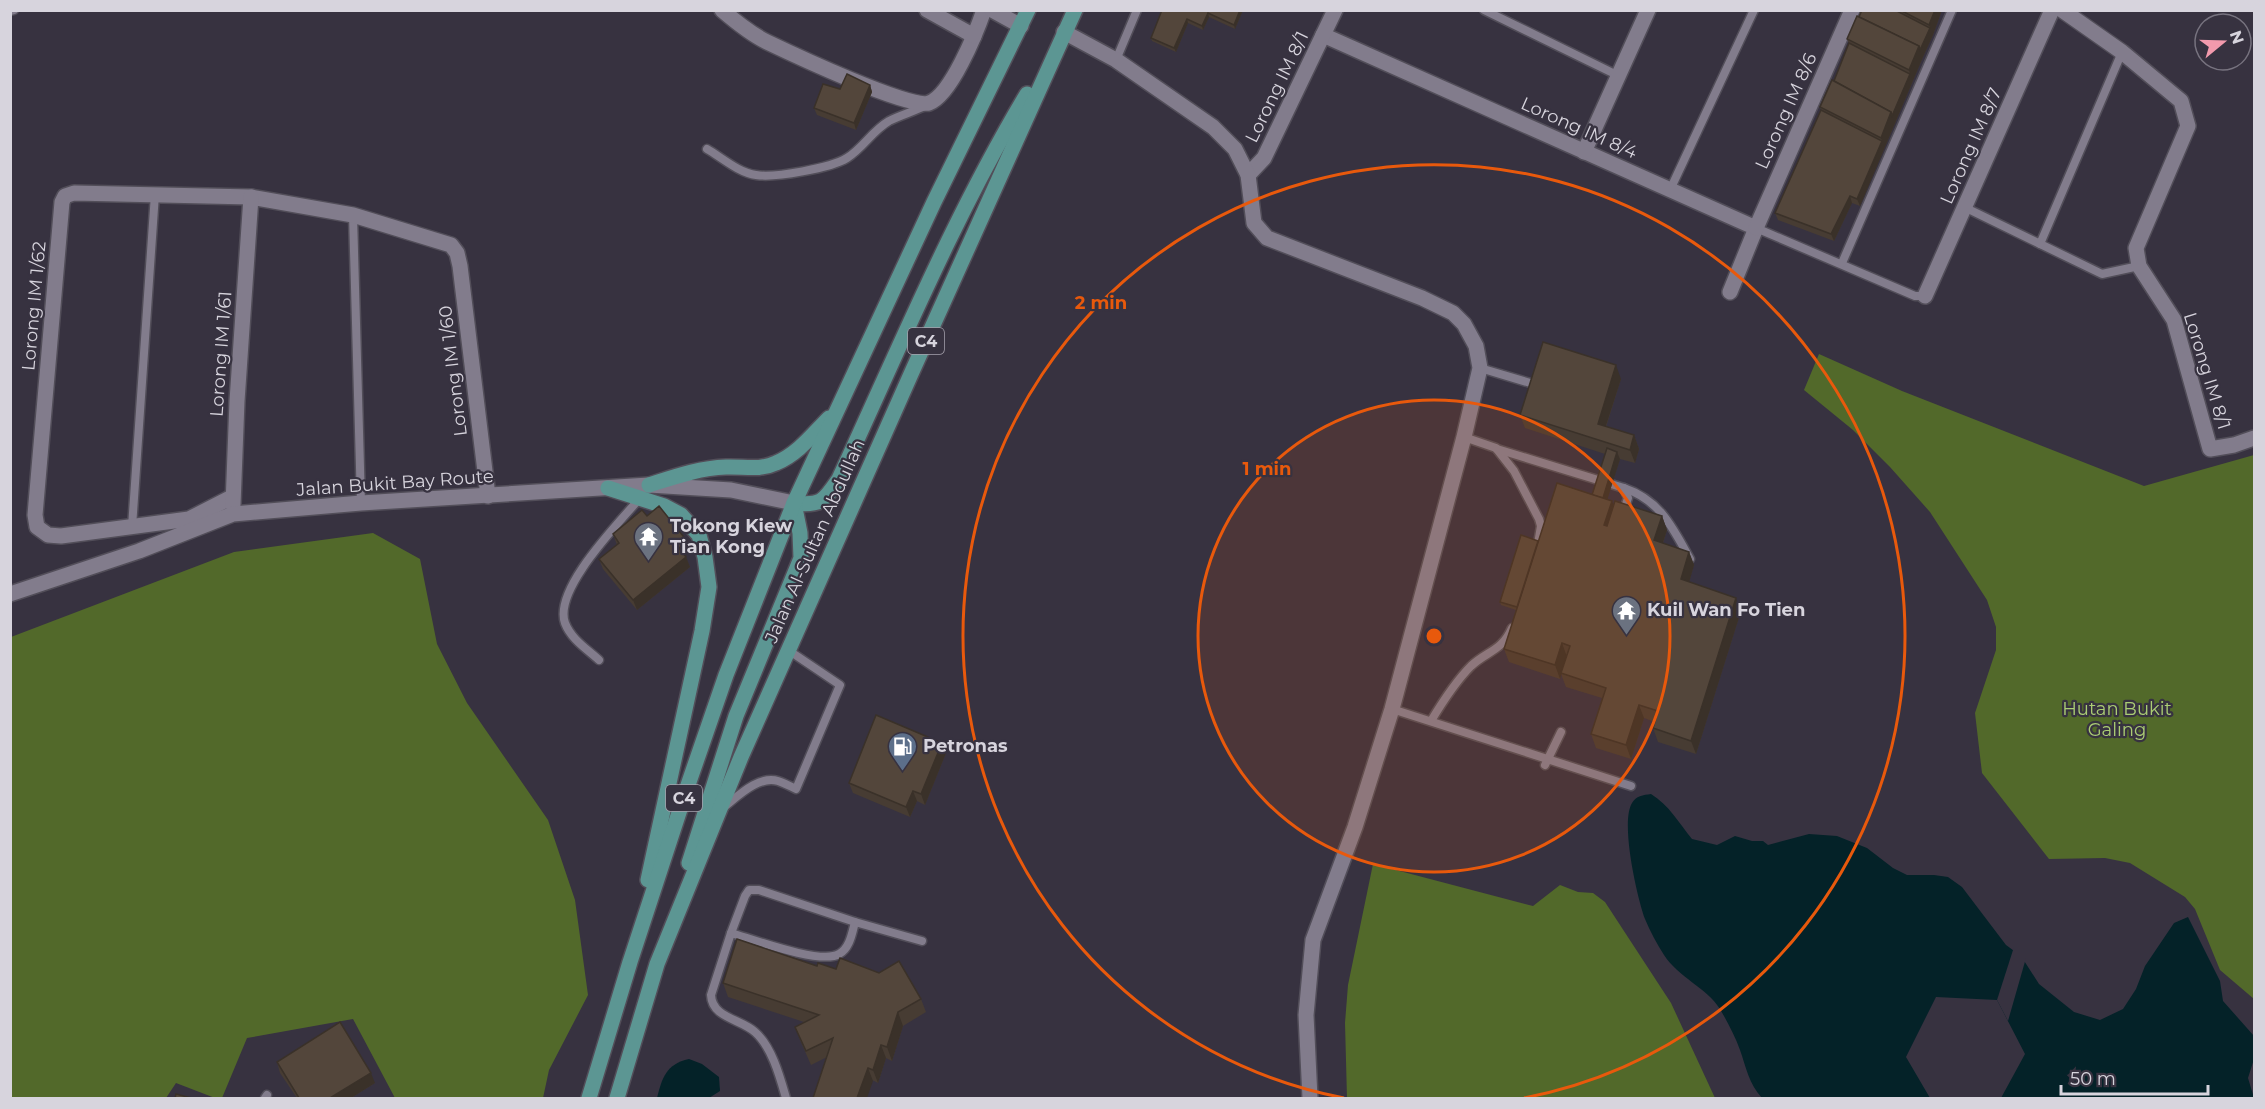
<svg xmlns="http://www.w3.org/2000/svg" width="2265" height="1109" font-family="Montserrat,sans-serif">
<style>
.forest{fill:#52692a}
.water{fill:#042228}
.pier{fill:#373240}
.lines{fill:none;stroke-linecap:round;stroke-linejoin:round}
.service-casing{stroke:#524e59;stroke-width:11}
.minor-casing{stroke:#524e59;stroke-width:18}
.tertiary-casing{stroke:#524e59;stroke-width:18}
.primary-casing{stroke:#524e59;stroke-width:18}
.service{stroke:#827c8c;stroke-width:8}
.minor{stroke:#827c8c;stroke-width:15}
.tertiary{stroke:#827c8c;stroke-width:15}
.primary{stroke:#5c9693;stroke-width:15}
.wall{fill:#473c33}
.shaded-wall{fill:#3a3129}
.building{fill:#53463b;stroke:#3a3129;stroke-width:1.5}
.ring{fill:none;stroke:#e8590c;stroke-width:3}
.labels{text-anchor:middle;stroke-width:4.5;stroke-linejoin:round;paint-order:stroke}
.shield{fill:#373240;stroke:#a7a3ae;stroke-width:1.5}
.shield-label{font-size:16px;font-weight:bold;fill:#d7d4dd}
.street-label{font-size:18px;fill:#d7d4dd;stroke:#373240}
.poi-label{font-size:18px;font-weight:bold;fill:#d7d4dd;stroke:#373240;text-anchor:start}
.park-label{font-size:18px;fill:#abcd74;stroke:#373240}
.centre{fill:#e8590c;stroke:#373240;stroke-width:3}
.ring-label{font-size:18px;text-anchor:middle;font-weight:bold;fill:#e8590c;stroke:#373240;stroke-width:4.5;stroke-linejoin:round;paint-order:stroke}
</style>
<rect width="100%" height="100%" fill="#373240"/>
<g class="forest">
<polygon points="1819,354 1902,391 2144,486 2254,455 2254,999 2220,970 2195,909 2185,897 2130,863 2105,858 2049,859 1982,773 1975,713 1996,650 1996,627 1987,600 1930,512 1890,467 1853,430 1804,390"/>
<polygon points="373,533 420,559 437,644 467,703 548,820 575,900 588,995 549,1070 543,1098 395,1098 353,1019 247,1038 222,1098 215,1098 176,1083 166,1098 11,1098 11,637 234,552"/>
<polygon points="1373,864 1533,906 1560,885 1578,892 1593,893 1605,902 1671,1003 1715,1098 1347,1098 1345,1023 1348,985"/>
</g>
<g class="water">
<path d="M1651,794C1669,805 1679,823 1692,839L1717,845L1735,836L1752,841H1763L1768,845L1809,834L1837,836L1867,848L1893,868L1907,875H1934L1948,877L1962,887L2006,945L2021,956L2039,984L2074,1012L2100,1020L2123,1009L2136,989L2145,966L2174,923L2188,917L2220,981L2223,1001L2254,1036V1059L2248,1078L2254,1098H2001L2025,1054L1997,1000L1936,997L1906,1057L1930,1098H1762C1749,1084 1746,1067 1740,1050C1735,1036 1727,1021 1720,1009C1707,988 1678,977 1664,955C1657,944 1650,931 1645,919C1637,897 1620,822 1632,803C1636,796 1643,795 1651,794Z"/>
<path d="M689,1059L702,1064L719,1077L720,1091L709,1098H657C662,1078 666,1064 689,1059Z"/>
</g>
<polygon class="pier" points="2014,947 2026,958 2008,1021 1997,1000"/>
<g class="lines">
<defs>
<g id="service">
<polyline points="1484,10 1619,76"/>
<polyline points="10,11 14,10"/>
<polyline points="1116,60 1137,10"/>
<path d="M707,149C721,157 739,173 756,175C775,178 831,168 847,158C863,148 872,131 889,121C901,115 915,111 927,105"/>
<polyline points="1670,190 1754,10"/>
<polyline points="1964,207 2102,274 2139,266"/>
<polyline points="353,215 361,503"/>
<polyline points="1756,228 1915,296 1925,296"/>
<polyline points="2040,244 2122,52"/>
<polyline points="1842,263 1952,10"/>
<polyline points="1480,368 1537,385"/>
<polyline points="1464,437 1496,448 1514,471 1539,519 1541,526 1538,544"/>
<polyline points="1497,449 1624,488"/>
<path d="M1625,507L1628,498L1624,488C1660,500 1673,528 1690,559"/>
<polyline points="132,527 155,194"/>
<path d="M599,660C587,649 571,639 565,623C553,589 619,523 640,498"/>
<polyline points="1392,709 1631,786"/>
<path d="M1431,721C1443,701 1455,682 1471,666C1487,651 1502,651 1512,628"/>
<polyline points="1545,765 1561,732"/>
<path d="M724,807C738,796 759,775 778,781C784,783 790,786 796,789L840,685L788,650"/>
<polyline points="731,933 745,896 749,890 759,890 855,922 922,941"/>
<polyline points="265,1098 267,1095"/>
<path d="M786,1098C780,1077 772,1047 755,1032C741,1019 712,1018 711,995L731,933C752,939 821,965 839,954C850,948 852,933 855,922"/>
</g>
<g id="minor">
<path d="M722,10C736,22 751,34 767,42C790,53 911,110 929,103C951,95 976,33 984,10"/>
<polyline points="927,10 974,36"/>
<polyline points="992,10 1021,26"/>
<polyline points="2062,10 2122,52 2181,101 2188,126 2136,248 2139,266 2174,320 2210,449 2234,445 2254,438"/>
<polyline points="1323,35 1756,228 1730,292"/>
<polyline points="1584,152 1648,10"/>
<polyline points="1248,175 1264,158 1335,10"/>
<polyline points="1756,228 1852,10"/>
<polyline points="1925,296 2052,10"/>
<polyline points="232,497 189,519 61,536 48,535 37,527 35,515 62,202 65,196 74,193 251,197 353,215 451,245 457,253 460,266 488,496"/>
<polyline points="233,505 237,401 251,197"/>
</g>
<g id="tertiary">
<polyline points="1064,32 1116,60 1213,127 1235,149 1248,175 1254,223 1267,238 1422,298 1453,313 1464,324 1476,346 1480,368 1464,437 1392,709 1355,827 1313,940 1306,1015 1310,1098"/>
<polyline points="10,594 139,551 233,514 361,503 649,485 731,490 794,503"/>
</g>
<g id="primary">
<path d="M649,485C674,477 699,468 726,467C743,466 759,471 776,463C798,454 813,434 829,418"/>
<polyline points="608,488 664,506 681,515 699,535 705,557 709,587 702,631 648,880"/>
<path d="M794,503C822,506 824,501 839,479C899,349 954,216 1027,94"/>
<polyline points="689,863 736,716 801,558 800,533 794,503"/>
<polyline points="589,1098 630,962 688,785 726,675 794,503 934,202 1028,10"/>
<polyline points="617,1098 657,964 741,757 911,374 1075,10"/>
</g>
</defs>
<use href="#service" class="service-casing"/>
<use href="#minor" class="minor-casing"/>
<use href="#tertiary" class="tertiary-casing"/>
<use href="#primary" class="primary-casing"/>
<use href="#service" class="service"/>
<use href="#minor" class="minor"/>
<use href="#tertiary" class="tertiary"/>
<use href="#primary" class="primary"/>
</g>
<g class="wall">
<polygon points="1162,10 1243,10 1235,29 1209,17 1203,30 1188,23 1176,52 1152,41 1151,38"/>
<polygon points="1862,10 1942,10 1933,35 1923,57 1860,206 1852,203 1834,241 1778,220 1775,213 1821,110 1820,107 1834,81 1849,43 1847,39"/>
<polygon points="870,85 872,92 856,130 817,115 814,108 840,89"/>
<polygon points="1621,379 1606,427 1634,435 1639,449 1635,463 1620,459 1607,500 1613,506 1662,516 1667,530 1663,543 1689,552 1694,565 1689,582 1741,611 1696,754 1658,742 1653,728 1655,722 1644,718 1631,759 1596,748 1591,734 1602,698 1566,687 1561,674 1560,679 1509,662 1504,649 1516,610 1501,605 1500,602 1538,541 1592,495 1605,454 1525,428 1520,415"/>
<polygon points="647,516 691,551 685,556 690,567 637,610 603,569 599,559 617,545 613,534"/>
<polygon points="942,743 946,753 925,805 917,801 910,817 853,793 849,783"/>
<polygon points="817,966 921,999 926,1012 903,1026 892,1061 886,1058 878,1083 827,1057 811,1065 800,1040 795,1027 804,1022 728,997 723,983"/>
<polygon points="277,1062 375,1083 351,1098 297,1098 280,1073"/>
</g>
<g class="shaded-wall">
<polygon points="1240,10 1243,10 1235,29 1234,25"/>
<polygon points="1935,10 1942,10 1933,35 1923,57 1860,206 1857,199 1882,141 1881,138 1891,112 1910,74 1909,70 1919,46 1930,28 1929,25"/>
<polygon points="1208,13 1209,17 1203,30 1202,26"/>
<polygon points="1187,19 1188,23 1176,52 1174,48"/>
<polygon points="870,85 872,92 856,130 854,123"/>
<polygon points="1850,196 1852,203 1834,241 1831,234"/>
<polygon points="1616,365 1621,379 1602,438 1598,424"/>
<polygon points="1634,435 1639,449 1635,463 1630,450"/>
<polygon points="1617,452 1620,459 1604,510 1601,503"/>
<polygon points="1612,501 1617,515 1608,539 1604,525"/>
<polygon points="1662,516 1667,530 1659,554 1654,540"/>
<polygon points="687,541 691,551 683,558 679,548"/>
<polygon points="1689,552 1694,565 1686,593 1681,579"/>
<polygon points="686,557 690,567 637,610 633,600"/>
<polygon points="1736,598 1741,611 1696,754 1691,741"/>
<polygon points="1562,643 1567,657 1560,679 1555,665"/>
<polygon points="1639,705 1644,718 1631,759 1626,745"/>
<polygon points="942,743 946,753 925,805 921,794"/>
<polygon points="913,791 917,801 910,817 906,807"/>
<polygon points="898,1012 903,1026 892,1061 887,1047"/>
<polygon points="881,1045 886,1058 878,1083 873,1070"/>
<polygon points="868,1068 873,1081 867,1098 857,1098"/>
<polygon points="371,1073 375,1083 351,1098 330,1098"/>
</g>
<g class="building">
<polygon points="1162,10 1240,10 1234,25 1208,13 1202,26 1187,19 1174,48 1151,38"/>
<polygon points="1862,10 1895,10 1930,28 1920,50 1919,46 1859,17"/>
<polygon points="1900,10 1935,10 1929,25"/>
<polygon points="1857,16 1919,46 1909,70 1847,39"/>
<polygon points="1849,43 1910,74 1892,116 1891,112 1834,81"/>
<polygon points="847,74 870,85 854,123 814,108 823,84 840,89"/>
<polygon points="1832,80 1891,112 1881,138 1820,107"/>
<polygon points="1821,110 1882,141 1857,199 1850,196 1831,234 1775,213"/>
<polygon points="1543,342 1616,365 1598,424 1634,435 1630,450 1520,415"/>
<polygon points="1607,448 1617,452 1603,498 1592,495"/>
<polygon points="1557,483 1612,501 1604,525 1607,526 1615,501 1662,516 1654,540 1689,552 1681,579 1736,598 1691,741 1653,728 1658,711 1639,705 1626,745 1591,734 1606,688 1561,673 1570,646 1562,643 1555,665 1504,649"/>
<polygon points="659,506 687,541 679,548 686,557 633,600 599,559 619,543 613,534 642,510 647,516"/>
<polygon points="1521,535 1538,541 1517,607 1500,602"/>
<polygon points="876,715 942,743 921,794 913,791 906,807 849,783"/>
<polygon points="737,939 817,966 818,963 836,969 840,958 879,973 899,961 921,999 898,1012 887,1047 881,1045 873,1070 868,1068 857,1098 813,1098 833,1038 806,1051 795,1027 819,1015 723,983"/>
<polygon points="340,1022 371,1073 330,1098 299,1098 277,1062"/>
<polygon points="176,1094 191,1098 175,1098"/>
</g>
<circle cx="1434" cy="636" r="236" fill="#e8590c" fill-opacity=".12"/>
<g class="ring">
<circle cx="1434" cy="636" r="236"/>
<path d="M1344 1098A471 471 0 1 1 1524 1098"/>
</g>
<defs>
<symbol id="temple-pin" viewBox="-11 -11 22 30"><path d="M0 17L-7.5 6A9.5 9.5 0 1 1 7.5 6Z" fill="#6b7280" stroke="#373240"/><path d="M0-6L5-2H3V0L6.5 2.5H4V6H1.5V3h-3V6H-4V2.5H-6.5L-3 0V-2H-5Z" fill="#fff"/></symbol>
<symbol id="fuel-pin" viewBox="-11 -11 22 30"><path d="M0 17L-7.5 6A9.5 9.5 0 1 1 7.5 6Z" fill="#5c6f8a" stroke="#373240"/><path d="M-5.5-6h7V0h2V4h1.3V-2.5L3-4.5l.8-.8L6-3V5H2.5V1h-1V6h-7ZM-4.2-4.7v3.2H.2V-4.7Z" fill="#fff"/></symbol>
</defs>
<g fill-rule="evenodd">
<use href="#temple-pin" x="632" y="520" width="33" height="45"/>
<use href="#temple-pin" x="1610" y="594" width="33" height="45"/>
<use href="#fuel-pin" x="886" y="730" width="33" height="45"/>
</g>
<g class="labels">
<g class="shield">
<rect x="908" y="328" width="36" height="26" rx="4.5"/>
<rect x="666" y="785" width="36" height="26" rx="4.5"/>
</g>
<g class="shield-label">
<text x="926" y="347">C4</text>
<text x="684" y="804">C4</text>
</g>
<g class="street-label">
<text transform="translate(1277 87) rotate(-64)" y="6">Lorong IM 8/1</text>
<text transform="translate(1786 111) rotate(-66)" y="6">Lorong IM 8/6</text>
<text transform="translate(1579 128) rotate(24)" y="6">Lorong IM 8/4</text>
<text transform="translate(1971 146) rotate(-66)" y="6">Lorong IM 8/7</text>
<text transform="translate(34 306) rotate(-85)" y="6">Lorong IM 1/62</text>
<text transform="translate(221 354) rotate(-86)" y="6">Lorong IM 1/61</text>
<text transform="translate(453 371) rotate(-97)" y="6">Lorong IM 1/60</text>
<text transform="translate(2207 371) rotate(73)" y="6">Lorong IM 8/1</text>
<text transform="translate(395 483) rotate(-4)" y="6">Jalan Bukit Bay Route</text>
<text transform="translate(815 541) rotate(-66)" y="6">Jalan Al-Sultan Abdullah</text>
</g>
<g class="poi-label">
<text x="670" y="532">Tokong Kiew<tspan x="670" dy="21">Tian Kong</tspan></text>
<text x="1647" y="616">Kuil Wan Fo Tien</text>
<text x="923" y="752">Petronas</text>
</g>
<g class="park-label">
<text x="2117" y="715">Hutan Bukit<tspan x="2117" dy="21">Galing</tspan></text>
</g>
</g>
<circle cx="1434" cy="636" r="9" class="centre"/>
<g class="ring-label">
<text x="1101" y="309">2 min</text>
<text x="1267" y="475">1 min</text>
</g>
<rect width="2265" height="1109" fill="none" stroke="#d7d4dd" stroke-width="24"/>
<g transform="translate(2223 42) rotate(71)"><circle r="28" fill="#373240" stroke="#77737f" stroke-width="1.5"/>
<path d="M0-4.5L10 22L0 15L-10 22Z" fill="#f29aad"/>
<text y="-9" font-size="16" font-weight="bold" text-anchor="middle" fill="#d7d4dd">N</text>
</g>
<path d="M2061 1085v9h147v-9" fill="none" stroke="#d7d4dd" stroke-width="3"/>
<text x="2070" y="1085" font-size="18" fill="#d7d4dd" stroke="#373240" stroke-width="4.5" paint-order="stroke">50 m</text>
</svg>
